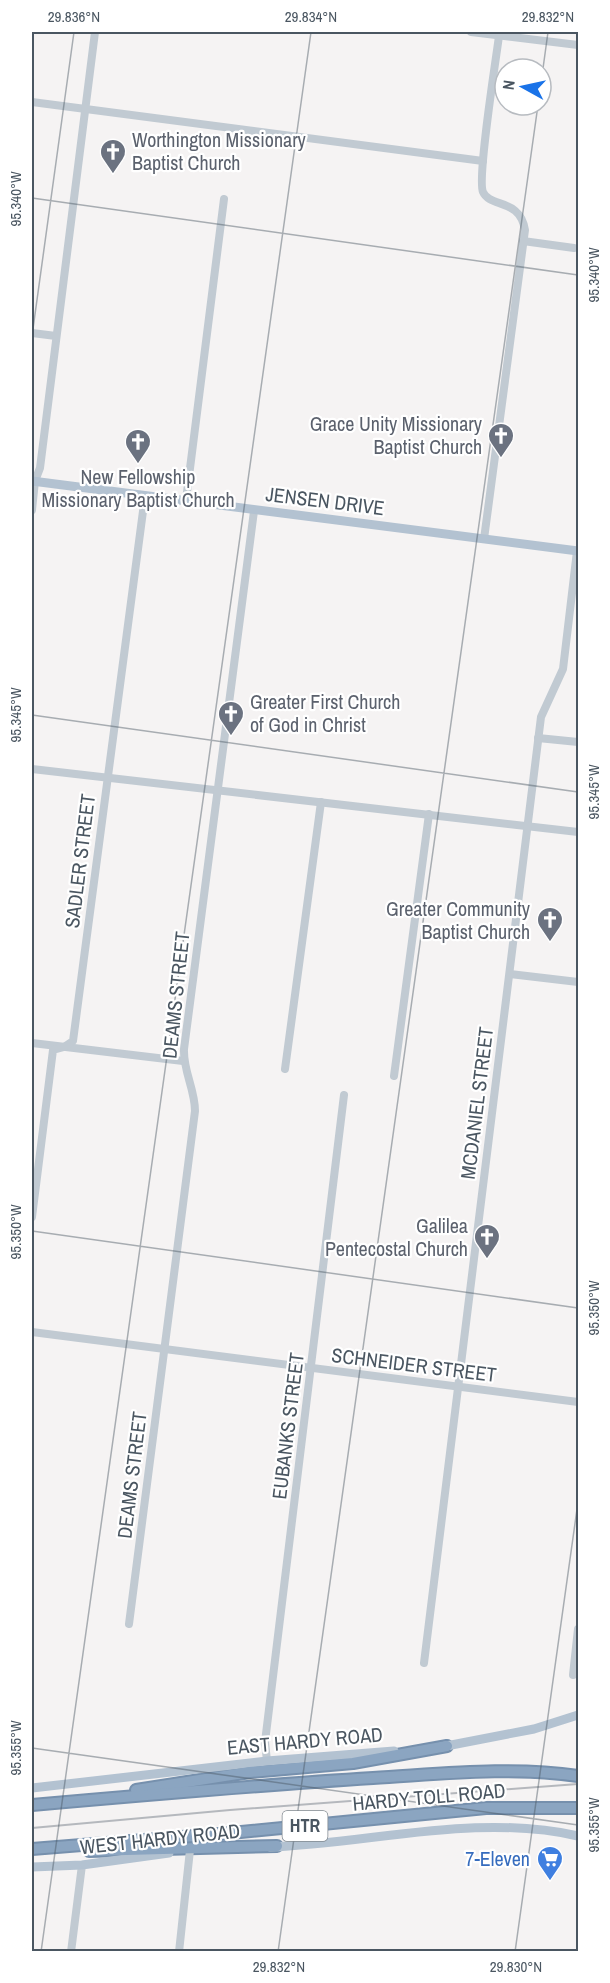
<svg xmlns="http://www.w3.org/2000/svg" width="610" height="1983" font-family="'Archivo Narrow',sans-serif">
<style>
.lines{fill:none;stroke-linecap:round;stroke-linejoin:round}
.highway-casing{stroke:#7690ad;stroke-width:14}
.minor{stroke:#c1cad2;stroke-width:8}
.major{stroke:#b3c2d1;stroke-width:9}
.highway{stroke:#8ba5c1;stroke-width:10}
.rail{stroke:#b5b8bd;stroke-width:2}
.ticks{fill:none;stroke:#4a5661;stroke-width:1.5;stroke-opacity:0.45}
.labels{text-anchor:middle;stroke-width:4.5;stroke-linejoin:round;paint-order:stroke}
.shield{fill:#fff;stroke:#808990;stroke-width:1.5}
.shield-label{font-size:18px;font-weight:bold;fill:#4a5661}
.worship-label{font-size:20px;fill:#5b616d;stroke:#fff;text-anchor:end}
.street-label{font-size:20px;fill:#4a5661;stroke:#fff}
.shop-label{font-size:20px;fill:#366cbe;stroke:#fff;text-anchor:end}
.neatline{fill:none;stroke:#4a5661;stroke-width:2}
.ticks-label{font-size:15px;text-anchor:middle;fill:#4a5661}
</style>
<rect width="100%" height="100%" fill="#f5f3f3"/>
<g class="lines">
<defs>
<g id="highway">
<polyline points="136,1790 250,1772 353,1763 447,1746"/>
<path d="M32,1805C145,1795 259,1785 373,1778C442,1774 510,1766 578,1776"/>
<polyline points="32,1849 231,1833 486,1808 578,1808"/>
<polyline points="89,1851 277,1846"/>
</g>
</defs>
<use href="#highway" class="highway-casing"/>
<g class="minor">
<polyline points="471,32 578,45"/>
<polyline points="32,102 483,161"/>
<polyline points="523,241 574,248"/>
<polyline points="32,333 56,336"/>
<polyline points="186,500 224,199"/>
<polyline points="32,510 35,481 40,468 95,32"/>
<path d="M484,539L525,230C520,198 490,208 483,192C477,179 496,59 499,36"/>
<polyline points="538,738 578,742"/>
<polyline points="32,769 578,832"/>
<polyline points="510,974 578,982"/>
<polyline points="32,1043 183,1061"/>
<polyline points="285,1069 321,802"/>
<polyline points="394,1076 429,814"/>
<polyline points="32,1217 53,1050 64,1047 73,1041 145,496"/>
<polyline points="32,1332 578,1402"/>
<path d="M129,1624L195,1111C195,1089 183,1071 184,1049L254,511"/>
<polyline points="424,1663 541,717 563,669 577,551"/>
<polyline points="573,1675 578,1629"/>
<polyline points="267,1761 265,1742 344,1095"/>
<polyline points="71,1952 82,1865"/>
<polyline points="179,1952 190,1850"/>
</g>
<g class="major">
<polyline points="32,481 578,551"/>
<polyline points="441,1747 534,1729 578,1715"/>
<polyline points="32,1788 267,1761 394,1751"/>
<path d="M270,1847C372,1843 477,1813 578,1836"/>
<polyline points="32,1867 82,1865 169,1853"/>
</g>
<use href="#highway" class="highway"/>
<polyline class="rail" points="32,1828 230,1810 578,1784"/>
</g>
<path class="ticks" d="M541,83L548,32M32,198L578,275M32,336L74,32M32,715L578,792M32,1231L578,1308M32,1748L578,1825M41,1952L311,32M278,1952L538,105M515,1952L578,1502"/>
<defs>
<symbol id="church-pin" viewBox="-11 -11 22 30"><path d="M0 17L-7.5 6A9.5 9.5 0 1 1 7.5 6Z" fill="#6b7280" stroke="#fff"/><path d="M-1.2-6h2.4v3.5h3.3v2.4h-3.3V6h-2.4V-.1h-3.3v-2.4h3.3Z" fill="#fff"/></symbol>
<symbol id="supermarket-pin" viewBox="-11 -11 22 30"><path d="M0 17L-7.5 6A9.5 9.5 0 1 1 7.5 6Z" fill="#3f7fe0" stroke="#fff"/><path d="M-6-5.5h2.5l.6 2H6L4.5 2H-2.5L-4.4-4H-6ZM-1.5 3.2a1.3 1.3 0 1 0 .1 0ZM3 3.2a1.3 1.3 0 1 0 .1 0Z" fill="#fff"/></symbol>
</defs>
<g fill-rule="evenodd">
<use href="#church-pin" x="98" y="137" width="30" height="40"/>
<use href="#church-pin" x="486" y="421" width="30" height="40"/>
<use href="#church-pin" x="123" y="427" width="30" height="40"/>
<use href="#church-pin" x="216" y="699" width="30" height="40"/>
<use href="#church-pin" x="535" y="905" width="30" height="40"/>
<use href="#church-pin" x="472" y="1222" width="30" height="40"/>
<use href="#supermarket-pin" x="535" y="1844" width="30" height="40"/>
</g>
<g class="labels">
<rect class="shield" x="282.5" y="1811" width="45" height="30" rx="4.5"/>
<g class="shield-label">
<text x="305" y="1832">HTR</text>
</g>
<g class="worship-label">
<text x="132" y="147" text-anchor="start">Worthington Missionary<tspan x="132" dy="23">Baptist Church</tspan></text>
<text x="482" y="431">Grace Unity Missionary<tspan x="482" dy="23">Baptist Church</tspan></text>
<text x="138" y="484" text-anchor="middle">New Fellowship<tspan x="138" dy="23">Missionary Baptist Church</tspan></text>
<text x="250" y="709" text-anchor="start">Greater First Church<tspan x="250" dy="23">of God in Christ</tspan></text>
<text x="530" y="916">Greater Community<tspan x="530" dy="23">Baptist Church</tspan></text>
<text x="468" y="1233">Galilea<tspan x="468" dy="23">Pentecostal Church</tspan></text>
</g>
<g class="street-label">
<text transform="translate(325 501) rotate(7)" y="7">JENSEN DRIVE</text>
<text transform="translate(80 861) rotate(-83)" y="7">SADLER STREET</text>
<text transform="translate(176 995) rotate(-84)" y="7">DEAMS STREET</text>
<text transform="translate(477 1103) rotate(-83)" y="7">MCDANIEL STREET</text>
<text transform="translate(414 1365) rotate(7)" y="7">SCHNEIDER STREET</text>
<text transform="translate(288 1426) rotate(-83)" y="7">EUBANKS STREET</text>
<text transform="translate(132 1475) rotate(-83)" y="7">DEAMS STREET</text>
<text transform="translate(305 1741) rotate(-5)" y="7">EAST HARDY ROAD</text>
<text transform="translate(429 1797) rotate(-5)" y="7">HARDY TOLL ROAD</text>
<text transform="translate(160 1839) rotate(-6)" y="7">WEST HARDY ROAD</text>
</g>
<g class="shop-label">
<text x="530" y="1866">7-Eleven</text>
</g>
</g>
<rect width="610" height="1983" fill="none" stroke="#ffffff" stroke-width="66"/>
<g transform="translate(523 87) rotate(278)"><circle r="28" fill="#ffffff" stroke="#b7bbc0" stroke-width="1.5"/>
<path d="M0-4.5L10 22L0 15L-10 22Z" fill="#1a73e8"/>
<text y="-9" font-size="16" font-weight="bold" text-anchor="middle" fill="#4a5661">N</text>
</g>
<rect x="33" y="33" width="544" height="1917" class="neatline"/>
<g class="ticks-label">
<text x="74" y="22">29.836°N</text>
<text x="311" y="22">29.834°N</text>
<text x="548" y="22">29.832°N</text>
<text transform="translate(16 199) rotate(-90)" y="5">95.340°W</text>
<text transform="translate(594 275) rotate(-90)" y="5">95.340°W</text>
<text transform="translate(16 715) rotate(-90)" y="5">95.345°W</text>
<text transform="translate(594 792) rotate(-90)" y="5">95.345°W</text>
<text transform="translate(16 1232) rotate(-90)" y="5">95.350°W</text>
<text transform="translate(594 1308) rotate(-90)" y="5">95.350°W</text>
<text transform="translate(16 1748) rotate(-90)" y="5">95.355°W</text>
<text transform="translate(594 1825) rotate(-90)" y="5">95.355°W</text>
<text x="279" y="1972">29.832°N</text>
<text x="516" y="1972">29.830°N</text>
</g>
</svg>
